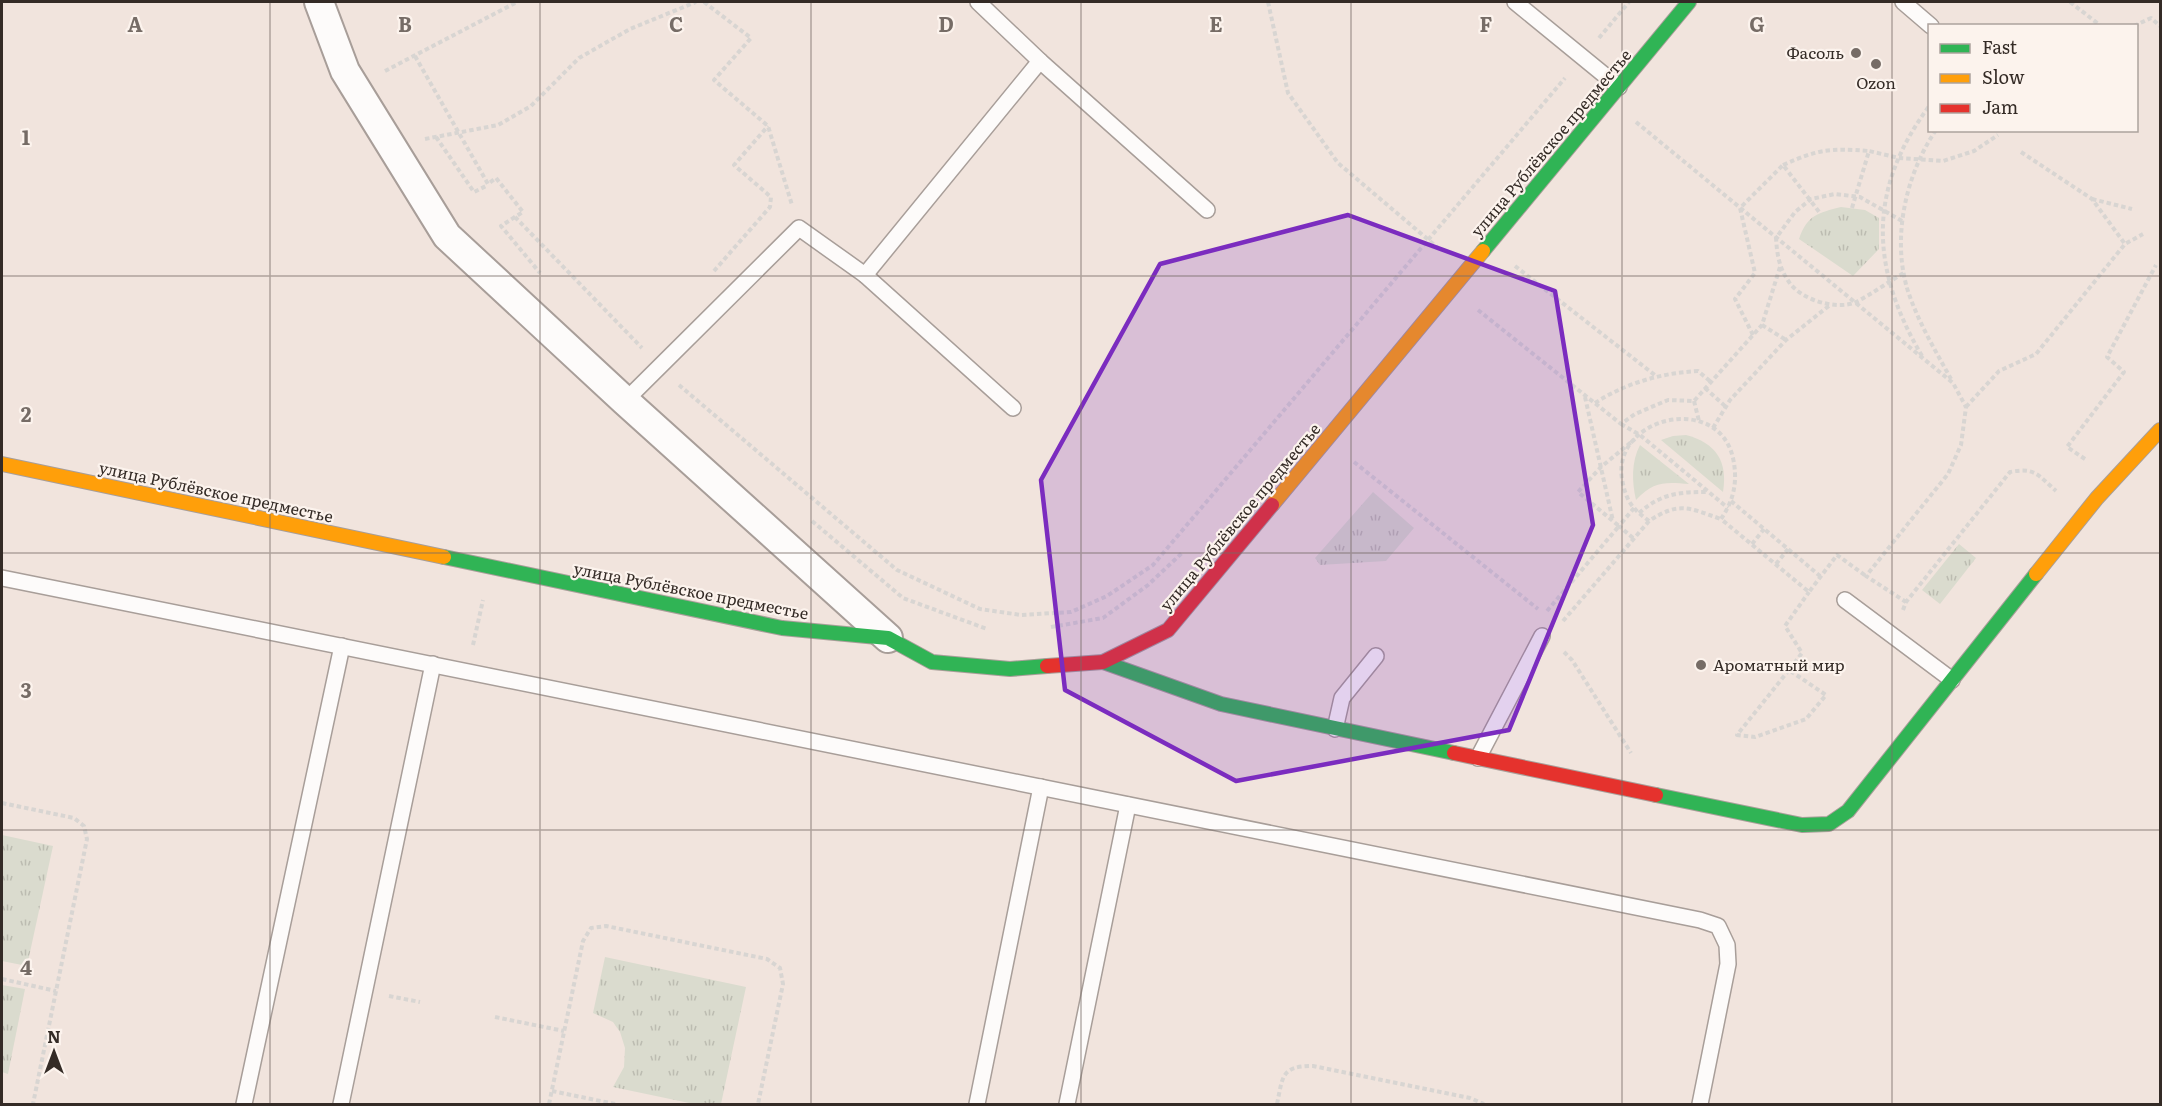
<svg xmlns="http://www.w3.org/2000/svg" width="2162" height="1106" font-family="Literata,serif">
<style>
.park{fill:url(#park-tufts)}
.lines{fill:none;stroke-linecap:round;stroke-linejoin:round}
.lane-casing{stroke:#a89e99;stroke-width:18}
.street-casing{stroke:#a89e99;stroke-width:32}
.fast-casing{stroke:#a89e99;stroke-width:16}
.slow-casing{stroke:#a89e99;stroke-width:16}
.jam-casing{stroke:#a89e99;stroke-width:16}
.path{stroke:#d8d5d2;stroke-width:4;stroke-dasharray:4.5 3;stroke-linecap:butt}
.lane{stroke:#fdfbfa;stroke-width:15}
.street{stroke:#fdfbfa;stroke-width:28}
.fast{stroke:#30b455;stroke-width:14}
.slow{stroke:#ff9f0a;stroke-width:14}
.jam{stroke:#e5322d;stroke-width:14}
.marked{fill:#7b2cbf;fill-opacity:0.2;stroke:#7b2cbf;stroke-width:4.5;stroke-linejoin:round}
.grid{fill:none;stroke:#766c66;stroke-width:1.5;stroke-opacity:0.55}
.poi-dot{fill:#766c66;stroke:#fcf3ed;stroke-width:2}
.labels{text-anchor:middle;stroke-width:4.5;stroke-linejoin:round;paint-order:stroke}
.poi-label{font-size:16px;fill:#342b26;stroke:#fcf3ed;text-anchor:end}
.street-label{font-size:16px;fill:#342b26;stroke:#fcf3ed}
.grid-label{font-size:20px;text-anchor:middle;font-weight:bold;fill:#766c66;stroke:#fcf3ed;stroke-width:4.5;stroke-linejoin:round;paint-order:stroke}
</style>
<defs>
<pattern id="park-tufts" width="24" height="20" patternUnits="userSpaceOnUse" patternTransform="scale(1.5)"><rect width="24" height="20" fill="#dadbce"/><path d="M3 7l-1-3M5 7V3M7 7l1-3M15 17l-1-3M17 17v-4M19 17l1-3" fill="none" stroke="#bcbcb1"/></pattern>
</defs>
<rect width="100%" height="100%" fill="#f1e4dd"/>
<g class="park">
<path d="M1841,207L1865,210L1879,218V249L1853,276L1799,239C1807,215 1818,213 1841,207Z"/>
<path d="M1686,435C1716,443 1728,461 1723,492L1661,440L1673,436Z"/>
<path d="M1640,445L1689,484C1665,482 1654,481 1636,500C1632,482 1631,462 1640,445Z"/>
<polygon points="1373,492 1414,528 1386,561 1320,565 1315,558"/>
<polygon points="1959,544 1976,558 1940,604 1922,590"/>
<polygon points="2,835 53,846 27,966 2,961"/>
<polygon points="605,957 746,987 721,1104 694,1104 613,1087 624,1067 625,1048 620,1032 613,1022 593,1013"/>
<polygon points="2,985 25,989 8,1074 2,1072"/>
</g>
<g class="lines">
<defs>
<g id="lane">
<polyline points="1515,2 1619,87"/>
<polyline points="1903,2 1931,26"/>
<polyline points="1040,61 1207,210"/>
<polyline points="865,275 1040,61 978,2"/>
<polyline points="625,401 799,228 865,275 1013,408"/>
<polyline points="2,578 1700,920 1718,926 1727,945 1728,964 1700,1104"/>
<polyline points="1845,600 1952,680"/>
<polyline points="1335,729 1342,698 1376,656"/>
<polyline points="1478,758 1542,636"/>
<polyline points="244,1104 342,646"/>
<polyline points="341,1104 433,664"/>
<polyline points="977,1104 1041,787"/>
<polyline points="1067,1104 1128,805"/>
</g>
<polyline id="street" points="319,2 345,71 447,236 625,401 888,638"/>
<g id="fast">
<polyline points="1483,251 1689,2"/>
<polyline points="444,557 782,628 888,638 932,662 1010,669 1047,666"/>
<polyline points="1103,662 1221,704 1454,753"/>
<polyline points="1656,795 1802,825 1829,824 1848,811 2036,574"/>
</g>
<g id="slow">
<polyline points="2,464 444,557"/>
<polyline points="1272,505 1483,251"/>
<polyline points="2036,574 2097,498 2160,430"/>
</g>
<g id="jam">
<polyline points="1047,666 1103,662 1168,630 1272,505"/>
<polyline points="1454,753 1656,795"/>
</g>
</defs>
<use href="#lane" class="lane-casing"/>
<use href="#street" class="street-casing"/>
<use href="#fast" class="fast-casing"/>
<use href="#slow" class="slow-casing"/>
<use href="#jam" class="jam-casing"/>
<g class="path">
<polyline points="704,2 751,38 714,80 768,126 792,205"/>
<polyline points="1268,2 1288,93 1338,163 1438,248"/>
<polyline points="2070,2 2101,26"/>
<polyline points="2134,26 2151,18 2160,26"/>
<polyline points="1599,38 1629,2"/>
<polyline points="415,56 488,184 496,178 523,212 515,217 642,348"/>
<polyline points="385,71 517,2"/>
<polyline points="1636,122 1953,383 1966,407 1961,445 1948,474 1866,576 1906,602"/>
<path d="M1936,130C1906,174 1892,236 1907,288C1917,320 1935,350 1951,379"/>
<polyline points="436,137 474,192 488,185"/>
<polyline points="425,139 498,125 531,106 579,58 630,29 696,2"/>
<polyline points="2021,152 2092,199 2125,244"/>
<path d="M1783,165C1819,149 1830,148 1869,151"/>
<polyline points="2092,199 2132,209"/>
<polyline points="1852,208 1869,151 1899,158 1943,161 1974,151 1998,135"/>
<polyline points="515,217 501,226 540,273"/>
<path d="M1902,221L1860,197L1835,194L1811,199L1795,212L1776,238C1777,254 1779,268 1789,282C1800,299 1836,311 1856,302C1872,294 1888,282 1904,273"/>
<polyline points="1515,266 1656,376"/>
<polyline points="714,271 770,207 771,197 734,165 768,126"/>
<polyline points="1478,310 1621,424 1635,414 1668,400 1694,401 1762,325 1780,267"/>
<polyline points="1762,325 1786,340"/>
<polyline points="1753,335 1735,299 1755,273 1740,208 1783,165 1820,213"/>
<path d="M1922,356C1870,268 1867,189 1930,105"/>
<polyline points="679,385 897,570 980,609 1021,615 1071,612 1107,596 1153,565 1565,78"/>
<polyline points="1705,388 1726,407"/>
<polyline points="1585,397 1613,521"/>
<polyline points="1694,401 1699,421"/>
<path d="M1595,403C1626,383 1661,373 1698,371L1711,382"/>
<polyline points="1966,407 1999,371 2036,354 2125,244 2143,234"/>
<polyline points="1621,424 1640,435 1728,508"/>
<polyline points="1713,428 1730,400 1786,340 1830,305"/>
<polyline points="2085,459 2067,447 2124,372 2107,357 2156,265"/>
<polyline points="1354,462 1538,609"/>
<polyline points="1731,501 1820,576"/>
<path d="M1639,513C1662,493 1679,492 1708,492"/>
<polyline points="812,521 903,598 987,629"/>
<path d="M1649,521C1644,517 1638,513 1635,509C1627,501 1624,490 1622,479C1612,417 1718,392 1733,458C1738,481 1734,500 1721,519L1809,592L1837,555L1866,576"/>
<polyline points="1633,538 1619,526 1634,508"/>
<polyline points="1752,544 1764,529"/>
<polyline points="1776,564 1788,549"/>
<path d="M1903,610L1906,602L2010,472C2035,467 2038,475 2056,491"/>
<polyline points="1547,611 1619,526 1578,492 1601,467 1635,439"/>
<path d="M1563,621L1649,521C1679,501 1689,508 1721,519"/>
<polyline points="1051,627 1103,618 1148,585 1183,552"/>
<polyline points="473,645 483,600"/>
<polyline points="1564,652 1572,660 1631,753"/>
<polyline points="1789,670 1737,735 1755,737 1806,719 1826,695 1789,670 1802,653 1785,626 1809,592"/>
<polyline points="2,803 74,818 84,826 87,839 33,1104"/>
<polyline points="2,979 56,991"/>
<polyline points="389,996 420,1002"/>
<polyline points="495,1017 564,1031"/>
<polyline points="552,1091 615,1104"/>
<polyline points="549,1104 583,941 591,928 606,926 767,959 780,968 783,984 758,1104"/>
<path d="M1277,1104C1283,1076 1281,1066 1313,1066L1470,1098L1484,1104"/>
</g>
<use href="#lane" class="lane"/>
<use href="#street" class="street"/>
<use href="#fast" class="fast"/>
<use href="#slow" class="slow"/>
<use href="#jam" class="jam"/>
</g>
<path class="marked" d="M1348,215L1555,291L1593,525L1509,730L1236,781L1065,690L1041,480L1160,264Z"/>
<path class="grid" d="M270,2V1104M540,2V1104M811,2V1104M1081,2V1104M1351,2V1104M1622,2V1104M1892,2V1104M2,276H2160M2,553H2160M2,830H2160"/>
<g class="poi-dot">
<circle cx="1856" cy="53" r="6"/>
<circle cx="1876" cy="64" r="6"/>
<circle cx="1701" cy="665" r="6"/>
</g>
<g class="labels">
<g class="poi-label">
<text x="1844" y="59">Фасоль</text>
<text x="1876" y="89" text-anchor="middle">Ozon</text>
<text x="1713" y="671" text-anchor="start">Ароматный мир</text>
</g>
<g class="street-label">
<text transform="translate(1551 143) rotate(-50)" y="6">улица Рублёвское предместье</text>
<text transform="translate(216 492) rotate(12)" y="6">улица Рублёвское предместье</text>
<text transform="translate(1240 517) rotate(-50)" y="6">улица Рублёвское предместье</text>
<text transform="translate(691 591) rotate(11)" y="6">улица Рублёвское предместье</text>
</g>
</g>
<g class="grid-label">
<text x="135" y="32">A</text>
<text x="405" y="32">B</text>
<text x="676" y="32">C</text>
<text x="946" y="32">D</text>
<text x="1216" y="32">E</text>
<text x="1486" y="32">F</text>
<text x="1757" y="32">G</text>
<text x="26" y="145">1</text>
<text x="26" y="422">2</text>
<text x="26" y="698">3</text>
<text x="26" y="975">4</text>
</g>
<rect width="2162" height="1106" fill="none" stroke="#342b26" stroke-width="6"/>
<rect x="1928" y="24" width="210" height="108" fill="#fcf3ed" stroke="#aca39d" stroke-width="1.5"/>
<rect x="1940" y="44" width="30" height="9" fill="#30b455" stroke="#aca39d" stroke-width="1.5"/>
<text x="1982" y="54" font-size="18" fill="#342b26">Fast</text>
<rect x="1940" y="74" width="30" height="9" fill="#ff9f0a" stroke="#aca39d" stroke-width="1.5"/>
<text x="1982" y="84" font-size="18" fill="#342b26">Slow</text>
<rect x="1940" y="104" width="30" height="9" fill="#e5322d" stroke="#aca39d" stroke-width="1.5"/>
<text x="1982" y="114" font-size="18" fill="#342b26">Jam</text>
<g transform="translate(54 1052)" stroke="#fcf3ed" stroke-width="4.5" paint-order="stroke">
<path d="M0-4.5L10 22L0 15L-10 22Z" fill="#342b26"/>
<text y="-9" font-size="16" font-weight="bold" text-anchor="middle" fill="#342b26">N</text>
</g>
</svg>
